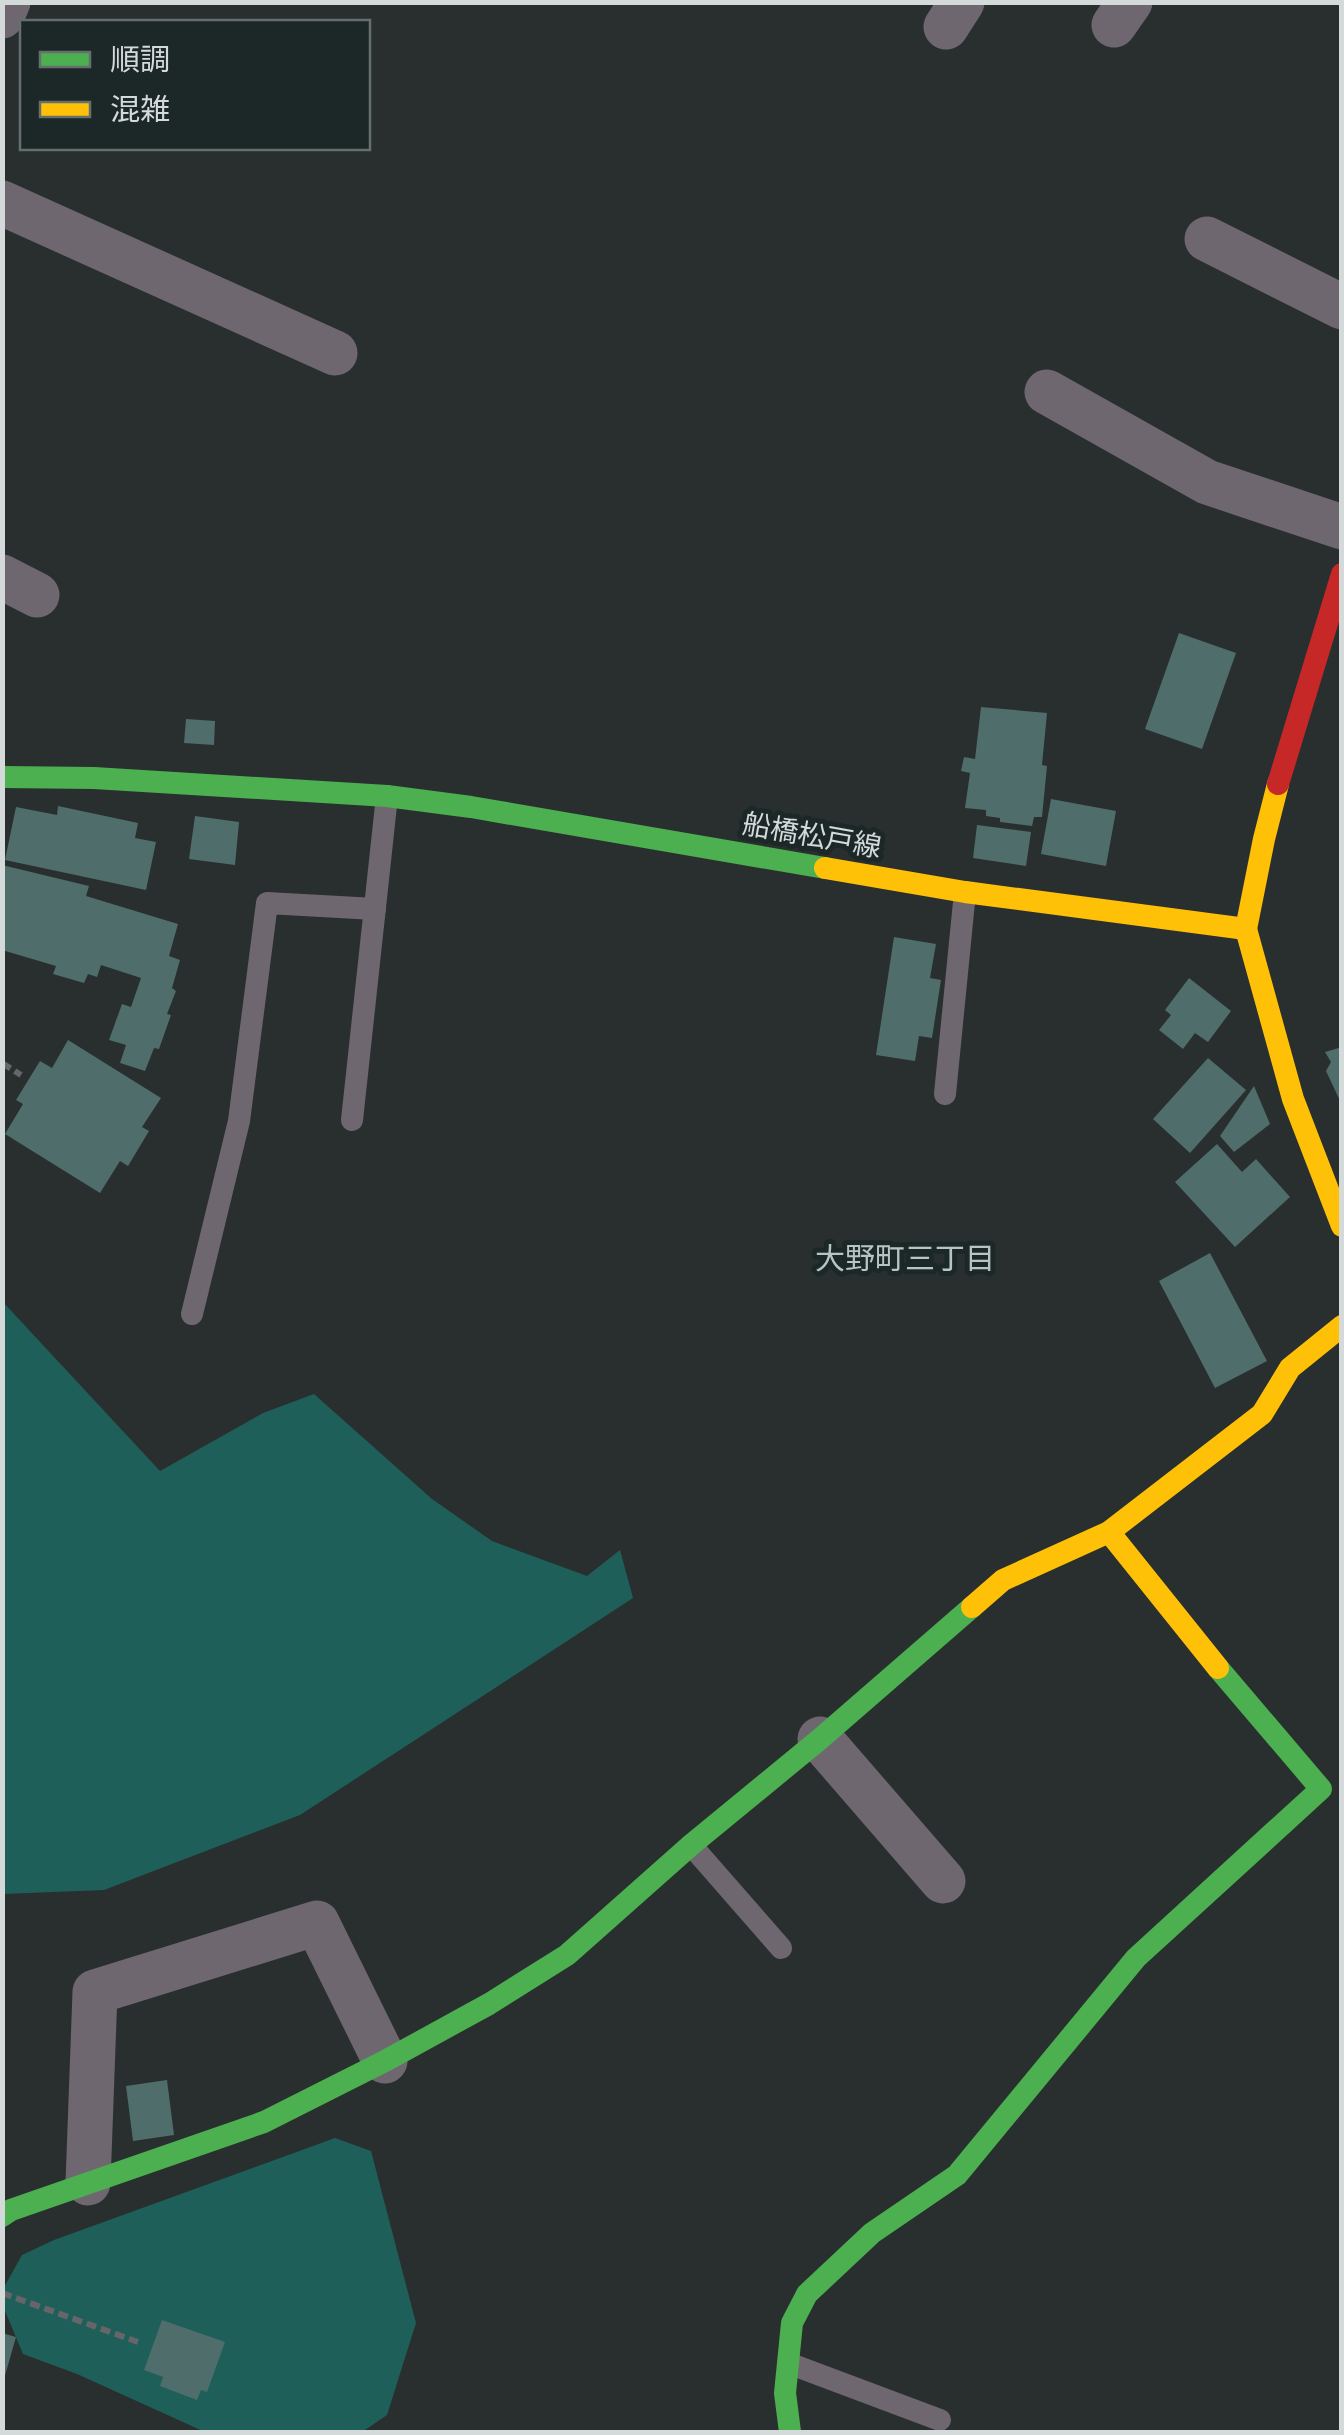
<svg xmlns="http://www.w3.org/2000/svg" width="1344" height="2435" font-family="Poppins,'Noto Sans JP',sans-serif">
<style>
.forest{fill:#1f5f59}
.building{fill:#4f6d6a}
.lines{fill:none;stroke-linecap:round;stroke-linejoin:round}
.path{stroke:#666569;stroke-width:6;stroke-dasharray:10 5;stroke-linecap:butt}
.lane{stroke:#6f6770;stroke-width:22}
.street{stroke:#6f6770;stroke-width:45}
.fast{stroke:#4caf50;stroke-width:22}
.slow{stroke:#ffc107;stroke-width:22}
.jam{stroke:#c62828;stroke-width:22}
.labels{text-anchor:middle;stroke-width:10;stroke-linejoin:round;paint-order:stroke}
.street-label{font-size:28px;fill:#d3dad9;stroke:#1c2827}
.neighbourhood-label{font-size:30px;fill:#b6c5c2;stroke:#1c2827}
</style>
<rect width="100%" height="100%" fill="#292f2f"/>
<g class="forest">
<polygon points="2,1301 160,1471 263,1413 314,1394 432,1499 492,1541 587,1576 620,1550 633,1598 300,1815 104,1890 3,1894"/>
<polygon points="335,2138 371,2151 416,2323 387,2415 362,2432 205,2432 77,2374 23,2354 3,2306 2,2291 22,2255 54,2240"/>
</g>
<g class="building">
<polygon points="1179,633 1236,653 1202,749 1145,729"/>
<polygon points="981,707 1047,713 1042,765 1047,766 1042,817 1034,817 1032,826 1000,822 1000,818 986,816 986,810 965,808 970,773 961,771 964,757 975,759"/>
<polygon points="186,719 215,721 214,745 184,743"/>
<polygon points="1051,799 1116,811 1106,866 1041,854"/>
<polygon points="58,806 138,823 135,838 156,842 146,890 5,860 16,807 57,815"/>
<polygon points="195,816 239,822 235,865 189,859"/>
<polygon points="977,825 1031,832 1026,866 973,858"/>
<polygon points="2,865 89,886 86,896 178,924 169,956 180,960 172,988 176,991 167,1014 171,1015 159,1049 154,1048 145,1071 120,1063 126,1045 109,1040 122,1004 131,1007 141,978 101,965 97,977 88,974 84,983 53,974 56,966 2,950"/>
<polygon points="894,937 936,944 930,978 941,980 932,1038 919,1036 915,1061 876,1055"/>
<polygon points="1189,978 1231,1011 1208,1042 1195,1033 1183,1049 1159,1030 1171,1015 1165,1010"/>
<polygon points="68,1040 161,1098 142,1127 149,1131 128,1166 120,1161 100,1193 5,1134 23,1104 16,1100 40,1061 52,1068"/>
<polygon points="1342,1047 1342,1105 1326,1071 1331,1062 1325,1052"/>
<polygon points="1208,1058 1246,1090 1190,1153 1153,1119"/>
<polygon points="1254,1086 1270,1124 1234,1152 1220,1136"/>
<polygon points="1217,1144 1242,1172 1256,1159 1290,1197 1235,1247 1175,1182"/>
<polygon points="1210,1253 1267,1361 1215,1388 1159,1281"/>
<polygon points="167,2080 174,2135 133,2141 126,2086"/>
<polygon points="162,2320 225,2342 207,2392 201,2390 197,2400 160,2386 163,2377 144,2370"/>
<polygon points="2,2333 16,2337 4,2379 2,2379"/>
</g>
<g class="lines">
<g class="path">
<polyline points="2,1063 21,1075"/>
<polyline points="2,2293 138,2342"/>
</g>
<g class="lane">
<polyline points="945,1094 965,892"/>
<polyline points="352,1120 387,796"/>
<polyline points="192,1314 239,1121 267,903 375,909"/>
<polyline points="691,1845 781,1948"/>
<polyline points="788,2363 940,2420"/>
</g>
<g class="street">
<polyline points="2,16 8,2"/>
<polyline points="1114,25 1130,2"/>
<polyline points="946,27 962,2"/>
<polyline points="2,203 335,353"/>
<polyline points="1207,239 1342,307"/>
<polyline points="1047,392 1207,482 1342,527"/>
<polyline points="2,577 37,595"/>
<polyline points="820,1739 943,1881"/>
<polyline points="88,2183 95,1992 317,1923 385,2061"/>
</g>
<g class="fast">
<polyline points="2,777 94,778 387,796 471,807 825,868"/>
<polyline points="2,2216 11,2210 264,2122 385,2061 489,2004 567,1955 691,1845 820,1739 972,1607"/>
<polyline points="790,2432 785,2393 792,2323 807,2294 872,2233 957,2175 1136,1958 1321,1789 1218,1668"/>
</g>
<g class="slow">
<polyline points="825,868 965,892 1246,929 1264,839 1278,784"/>
<polyline points="1246,929 1293,1099 1342,1226"/>
<polyline points="1109,1532 1218,1668"/>
<polyline points="972,1607 1003,1580 1109,1532 1262,1414 1290,1368 1342,1326"/>
</g>
<polyline class="jam" points="1278,784 1342,574"/>
</g>
<g class="labels">
<g class="street-label">
<text transform="translate(812 835) rotate(10)" y="10">船橋松戸線</text>
</g>
<g class="neighbourhood-label">
<text x="905" y="1269">大野町三丁目</text>
</g>
</g>
<rect width="1344" height="2435" fill="none" stroke="#d3dad9" stroke-width="10"/>
<rect x="20" y="20" width="350" height="130" fill="#1c2827" stroke="#656f6e" stroke-width="2.5"/>
<rect x="40" y="52" width="50" height="15" fill="#4caf50" stroke="#656f6e" stroke-width="2.5"/>
<text x="110" y="70" font-size="30" fill="#d3dad9">順調</text>
<rect x="40" y="102" width="50" height="15" fill="#ffc107" stroke="#656f6e" stroke-width="2.5"/>
<text x="110" y="120" font-size="30" fill="#d3dad9">混雑</text>
</svg>
